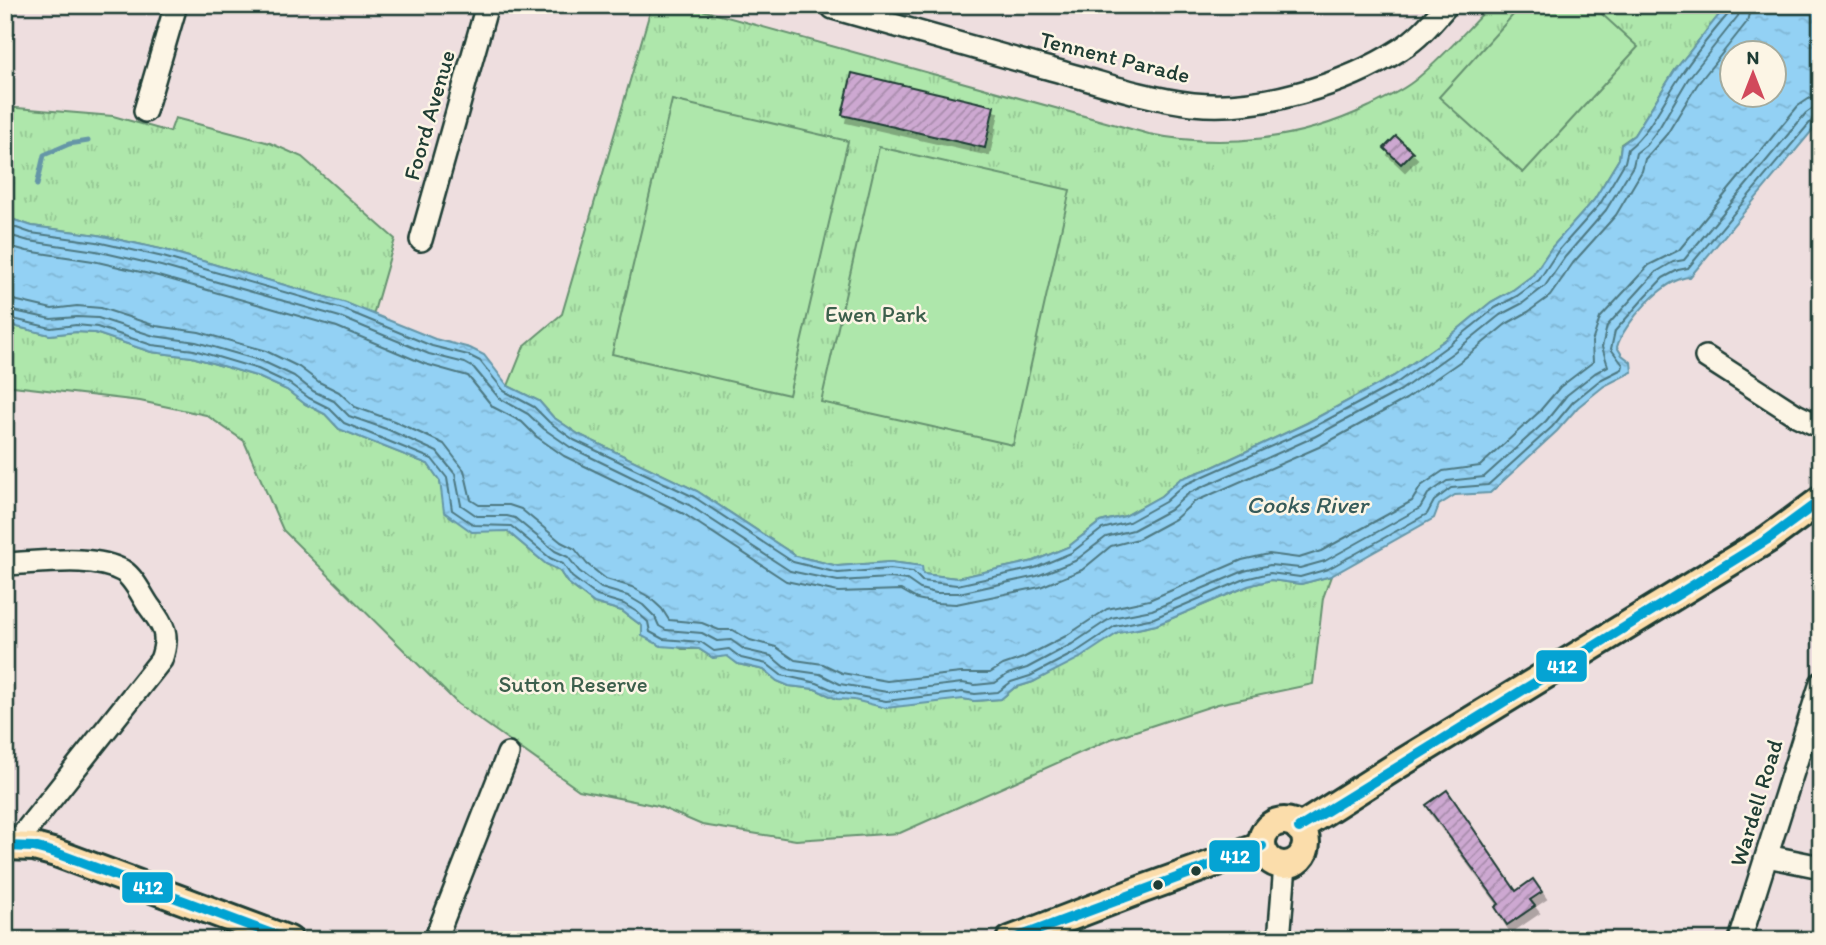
<svg xmlns="http://www.w3.org/2000/svg" width="1826" height="945" font-family="Itim,sans-serif">
<style>
.grass{fill:url(#grass-tufts);stroke:#669270;stroke-width:2}
.garden{fill:#aee7ab;stroke:#669270;stroke-width:2}
.water{fill:url(#water-ripples);stroke:#6596a7;stroke-width:2;fill-rule:evenodd}
.lines{fill:none;stroke-linecap:round;stroke-linejoin:round}
.shore{stroke:#4d7881;stroke-width:2}
.stream{stroke:#6596a7;stroke-width:5}
.building{fill:url(#building-hatch);stroke:#1f3d34;stroke-width:2;filter:url(#shadow)}
.minor-casing{stroke:#1f3d34;stroke-width:26}
.major-casing{stroke:#1f3d34;stroke-width:32}
.minor{stroke:#fcf5e5;stroke-width:21}
.major{stroke:#fbddab;stroke-width:26}
.bus-1-casing{stroke:#fcf5e5;stroke-width:16}
.bus-1{stroke:#05a3d3;stroke-width:10}
.bus-dot{fill:#1f3d34;stroke:#fcf5e5;stroke-width:2.5}
.labels{text-anchor:middle;stroke-width:5;stroke-linejoin:round;paint-order:stroke}
.street-label{font-size:23px;fill:#1f3d34;stroke:#fcf5e5}
.park-label{font-size:23px;fill:#3c5f4c;stroke:#fcf5e5}
.water-label{font-size:24px;font-style:italic;fill:#365b5a;stroke:#fcf5e5}
.line-badge{stroke:#fcf5e5;stroke-width:2.5}
.badge-label{font-size:19px;text-anchor:middle;font-weight:bold;fill:#fff}
</style>
<defs>
<pattern id="grass-tufts" width="24" height="20" patternUnits="userSpaceOnUse" patternTransform="scale(1.75)"><rect width="24" height="20" fill="#aee7ab"/><path d="M3 7l-1-3M5 7V3M7 7l1-3M15 17l-1-3M17 17v-4M19 17l1-3" fill="none" stroke="#95c794"/></pattern>
<pattern id="water-ripples" width="26" height="14" patternUnits="userSpaceOnUse" patternTransform="scale(1.75)"><rect width="26" height="14" fill="#93d1f4"/><path d="M2 4q2-2 4 0t4 0M15 11q2-2 4 0t4 0" fill="none" stroke="#7eb4d2"/></pattern>
<pattern id="building-hatch" width="6" height="6" patternUnits="userSpaceOnUse" patternTransform="scale(1.75)"><rect width="6" height="6" fill="#cda8d1"/><path d="M-1 1l2-2M0 6l6-6M5 7l2-2" fill="none" stroke="#a68aaa"/></pattern>
<filter id="shadow"><feDropShadow dx="4" dy="7" stdDeviation="0" flood-color="#0004"/></filter>
</defs>
<rect width="100%" height="100%" fill="#eededf"/>
<filter id="ink" filterUnits="userSpaceOnUse"><feTurbulence type="fractalNoise" baseFrequency=".0143" numOctaves="2"/><feDisplacementMap in="SourceGraphic" scale="14" xChannelSelector="R" yChannelSelector="G"/><feConvolveMatrix kernelMatrix="1 2 1 2 8 2 1 2 1" color-interpolation-filters="sRGB"/></filter>
<g filter="url(#ink)">
<g class="grass">
<path d="M652,5H684L1149,134C1223,149 1300,140 1368,107C1384,99 1400,92 1414,81C1442,59 1466,30 1491,5H1727L1675,70L1634,135L1621,144L1619,159L1594,200L1552,247L1533,275L1513,290L1491,302L1445,340L1394,376L1307,423L1213,467L1180,479L1161,496L1125,516L1100,522L1068,547L1034,561L957,578L923,574L921,566L890,562L838,566L796,556L697,491L578,434L553,417L539,401L508,386L524,346L562,314Z"/>
<polygon points="5,107 113,116 170,132 175,118 270,143 302,157 395,239 373,315 346,303 165,250 98,235 32,226 5,217"/>
<polygon points="5,324 50,335 76,332 95,333 151,352 192,357 256,376 287,390 305,404 325,414 339,429 428,464 440,481 444,503 492,531 507,531 546,564 559,570 567,582 594,603 622,611 642,626 682,649 699,649 713,658 727,655 738,664 764,670 777,681 789,686 815,689 837,699 964,699 974,701 1001,699 1014,688 1033,682 1118,633 1156,625 1248,586 1271,580 1301,584 1331,576 1323,598 1313,684 1218,704 1111,739 900,833 796,840 702,825 658,806 579,790 458,704 283,530 244,441 206,415 140,401 5,385"/>
</g>
<g class="garden">
<polygon points="1522,5 1592,5 1638,47 1523,173 1439,97"/>
<polygon points="672,100 848,141 789,395 612,354"/>
<polygon points="879,147 1070,190 1013,445 821,402"/>
</g>
<path class="water" d="M1727,5H1821V120L1690,277C1665,277 1623,324 1617,347L1622,355L1631,362L1632,372L1604,386L1578,407L1557,431L1490,493L1455,495L1439,505L1434,518L1331,576L1301,584L1271,580L1248,586L1156,625L1118,633L1080,658L1033,682L1014,688L1001,699L974,701L963,699L886,708L854,700L837,699L815,689L789,686L777,681L764,670L738,664L727,656L713,658L699,649L661,646L642,636V626L622,611L594,603L567,582L559,570L546,564L507,531L472,532L444,512L440,481L428,464L339,429L325,414L305,404L287,390L256,376L192,357L151,352L95,333L76,332L50,335L5,324V217L32,226L98,235L165,250L346,303L435,339L470,348L484,355L508,386L539,401L553,417L578,434L697,491L796,556L838,566L890,562L922,566L923,574L957,578L1034,561L1068,547L1100,522L1125,516L1161,496L1180,479L1213,467L1307,423L1394,376L1445,340L1491,302L1513,290L1533,275L1552,247L1594,200L1619,159L1621,145L1634,135L1675,70ZM1731,52H1773V94H1731Z"/>
<g class="lines">
<g class="shore">
<path d="M5,224L31,233L97,242L163,257L343,309L432,346L468,355L480,361L504,391L534,407L549,422L574,440L694,497L793,562L838,573L890,569L913,572L922,581L957,585L1035,568L1071,553L1102,529L1129,522L1165,502L1184,485L1310,429L1398,382L1449,345L1495,308L1517,296L1539,280L1558,251L1600,204L1625,162L1628,149C1651,130 1662,103 1679,78C1694,55 1712,33 1730,12L1731,5"/>
<polyline points="5,234 29,241 96,251 161,266 340,317 429,354 465,363 474,368 499,398 528,414 544,429 570,447 689,505 790,571 838,581 890,578 907,580 920,589 936,593 959,593 1037,576 1075,561 1106,537 1133,530 1170,510 1189,493 1314,437 1401,390 1454,352 1500,315 1523,303 1545,286 1565,257 1606,210 1633,166 1636,153 1646,145 1659,128 1688,79 1738,16 1740,5"/>
<polyline points="5,245 27,251 93,261 158,276 264,306 337,327 425,364 468,376 493,407 522,422 537,437 564,456 684,514 786,581 838,592 901,590 917,599 936,603 956,604 1040,587 1082,570 1111,546 1138,539 1175,519 1194,502 1319,447 1406,399 1461,361 1506,324 1528,312 1550,296 1573,263 1616,215 1642,171 1645,159 1667,134 1697,85 1747,22 1751,5"/>
<polyline points="5,298 52,309 77,306 101,308 156,326 199,332 266,351 299,367 319,382 339,392 355,407 394,421 444,444 464,470 471,500 479,505 509,505 521,509 561,542 575,549 587,564 606,579 632,587 649,597 662,609 669,620 702,623 719,630 733,630 750,640 776,647 795,660 823,664 842,673 887,681 961,673 990,673 1003,665 1023,658 1066,636 1107,609 1149,600 1242,560 1269,554 1299,558 1321,551 1412,501 1421,486 1443,471 1480,466 1538,413 1560,387 1593,362 1592,342 1600,318 1649,265 1679,250 1798,106 1810,98 1821,97"/>
<polyline points="5,309 51,319 77,317 98,318 154,336 196,342 262,361 294,376 313,391 334,401 349,416 389,430 437,452 455,474 461,505 477,516 507,516 515,518 555,551 568,557 579,571 601,588 628,596 643,605 655,617 659,626 666,630 702,633 717,641 731,640 745,650 771,656 784,667 792,670 820,674 840,684 887,692 962,683 975,685 995,683 1008,674 1027,668 1072,644 1111,618 1152,610 1244,571 1270,565 1300,568 1325,561 1420,508 1428,494 1447,481 1484,477 1546,421 1567,395 1595,373 1608,366 1602,347 1607,326 1656,272 1673,262 1684,260 1806,113 1813,108 1821,107"/>
<polyline points="5,317 51,328 76,325 97,327 152,345 194,350 258,369 290,384 309,398 329,408 344,423 432,459 447,478 452,510 474,525 511,526 550,558 563,564 572,577 597,596 624,604 637,612 648,622 650,632 663,639 701,642 714,651 729,649 741,658 767,664 781,675 817,683 838,692 886,701 963,692 975,694 998,692 1011,682 1030,676 1076,652 1115,626 1154,618 1245,579 1270,573 1300,577 1328,569 1427,514 1434,501 1451,488 1488,485 1552,427 1573,402 1600,380 1622,369 1623,365 1611,349 1615,331 1645,297 1663,278 1678,270 1688,268 1813,119 1821,116"/>
</g>
<polyline class="stream" points="37,185 44,155 69,144 88,141"/>
</g>
<g class="building">
<polygon points="852,73 994,106 985,148 842,115"/>
<polygon points="1396,136 1413,152 1401,164 1384,148"/>
<polygon points="1447,790 1516,891 1533,879 1542,892 1530,900 1535,906 1507,925 1495,907 1499,904 1426,805"/>
</g>
<g class="lines">
<defs>
<g id="minor">
<path d="M834,5L833,8C903,28 973,48 1043,67C1093,80 1142,98 1193,104C1260,111 1345,85 1401,49C1419,38 1433,21 1447,5"/>
<polyline points="145,111 176,5"/>
<polyline points="421,240 487,5"/>
<polyline points="1706,357 1796,415 1821,427"/>
<path d="M5,564C40,563 93,554 123,571C134,578 142,596 149,606C164,626 170,635 161,660L24,833L5,851"/>
<polyline points="1767,856 1821,867"/>
<polyline points="435,940 508,754"/>
<polyline points="1279,940 1285,865"/>
<polyline points="1740,940 1821,683"/>
</g>
<g id="major">
<circle cx="1284" cy="843" r="22"/>
<polyline points="1299,828 1398,765 1768,539 1821,500"/>
<polyline points="5,846 34,847 56,853 289,940"/>
<polyline points="1010,940 1143,889 1262,846"/>
</g>
</defs>
<use href="#minor" class="minor-casing"/>
<use href="#major" class="major-casing"/>
<use href="#minor" class="minor"/>
<use href="#major" class="major"/>
<defs>
<g id="bus-1">
<polyline points="1299,828 1768,539 1821,500"/>
<polyline points="5,846 34,847 56,853 288,940"/>
<polyline points="1011,940 1262,846"/>
</g>
</defs>
<use href="#bus-1" class="bus-1-casing"/>
<use href="#bus-1" class="bus-1"/>
</g>
</g>
<g class="bus-dot">
<circle cx="1196" cy="871" r="6"/>
<circle cx="1158" cy="885" r="6"/>
</g>
<g class="labels">
<g class="street-label">
<text transform="translate(1115 57) rotate(14)" y="8">Tennent Parade</text>
<text transform="translate(429 115) rotate(-74)" y="8">Foord Avenue</text>
<text transform="translate(1756 803) rotate(-73)" y="8">Wardell Road</text>
</g>
<g class="park-label">
<text x="876" y="322">Ewen Park</text>
<text x="573" y="692">Sutton Reserve</text>
</g>
<g class="water-label">
<text x="1307" y="513">Cooks River</text>
</g>
</g>
<g class="line-badge">
<rect x="1535" y="649" width="53" height="34" rx="7" fill="#05a3d3"/>
<rect x="1208" y="839" width="53" height="34" rx="7" fill="#05a3d3"/>
<rect x="121" y="871" width="53" height="33" rx="7" fill="#05a3d3"/>
</g>
<g class="badge-label">
<text x="1562" y="673">412</text>
<text x="1235" y="863">412</text>
<text x="148" y="894">412</text>
</g>
<rect width="1826" height="945" fill="none" stroke="#fcf5e5" stroke-width="28"/>
<rect x="14" y="14" width="1798" height="917" fill="none" stroke="#1f3d34" stroke-width="2.5" filter="url(#ink)"/>
<g transform="translate(1753 74)"><circle r="33" fill="#fcf5e5" stroke="#a4ab9e" stroke-width="2"/>
<path d="M0-5L12 26L0 18L-12 26Z" fill="#d1495b"/>
<text y="-10" font-size="19" font-weight="bold" text-anchor="middle" fill="#1f3d34">N</text>
</g>
</svg>
